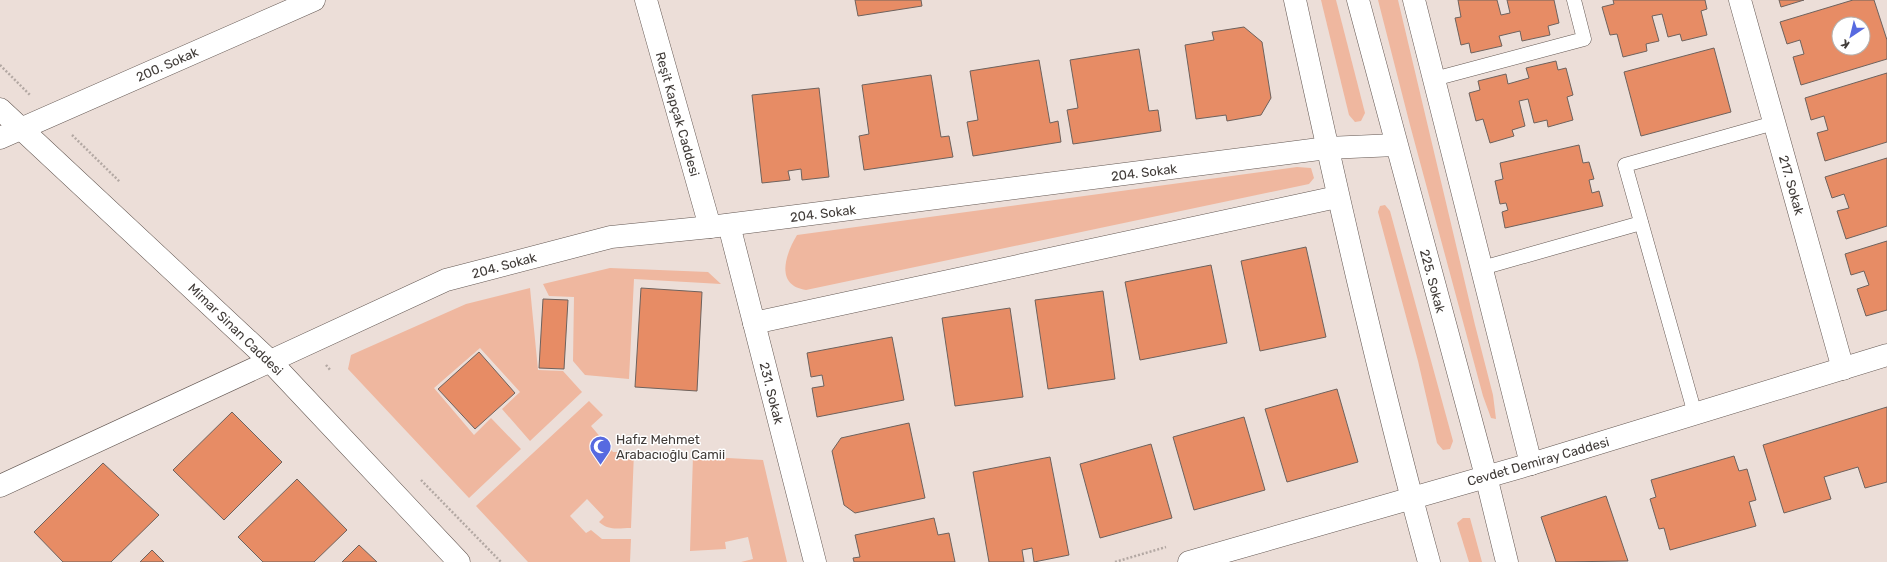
<svg xmlns="http://www.w3.org/2000/svg" width="1887" height="562" font-family="Rubik,sans-serif">
<style>
.green{fill:#efb79f}
.building{fill:#e78c65;stroke:#6e625d;fill-rule:evenodd}
.lines{fill:none;stroke-linecap:round;stroke-linejoin:round}
.lane-casing{stroke:#635752;stroke-width:15}
.street-casing{stroke:#635752;stroke-width:23}
.secondary-casing{stroke:#635752;stroke-width:23}
.path{stroke:#b3a8a3;stroke-width:2.5;stroke-dasharray:2 2;stroke-linecap:butt}
.lane{stroke:#fff;stroke-width:14}
.street{stroke:#fff;stroke-width:22}
.secondary{stroke:#fff;stroke-width:22}
.labels{text-anchor:middle;stroke-width:3;stroke-linejoin:round;paint-order:stroke}
.street-label{font-size:13px;fill:#403b38;stroke:#fff}
.poi-label{font-size:13px;fill:#403b38;stroke:#fff;text-anchor:start}
</style>
<rect width="100%" height="100%" fill="#ecded8"/>
<g class="green">
<polygon points="1321,0 1336,0 1365,113 1361,121 1355,122 1349,115"/>
<polygon points="1378,0 1398,0 1475,325 1493,395 1496,419 1491,418 1483,396 1410,125"/>
<path d="M1297,167L1311,168L1314,178L1309,184L806,290C774,286 786,253 797,235Z"/>
<polygon points="1385,205 1390,211 1453,441 1450,449 1443,450 1437,443 1418,361 1378,212 1380,206"/>
<polygon points="610,268 708,272 721,284 634,279 629,379 585,375 573,361 574,297 549,296 543,284"/>
<polygon points="530,288 538,370 563,371 582,392 530,441 502,409 520,392 480,348 434,388 474,435 491,418 521,449 469,498 348,369 351,355 466,304"/>
<path d="M589,401L603,415L591,426L613,452H634L631,528C618,528 609,531 599,522L604,517L587,499L570,516L586,533L591,530L602,539H631L630,562H528L476,506Z"/>
<polygon points="693,456 763,460 787,562 741,562 753,559 748,537 725,542 726,549 690,551"/>
<polygon points="1463,518 1470,518 1482,562 1469,562 1457,523"/>
</g>
<g class="building">
<polygon points="855,0 921,0 922,6 858,16"/>
<polygon points="1458,0 1497,0 1501,15 1510,13 1507,0 1554,0 1559,23 1548,26 1550,35 1522,41 1520,31 1499,36 1502,46 1471,53 1469,43 1461,45 1455,18 1461,17"/>
<polygon points="1613,0 1705,0 1707,9 1701,11 1707,35 1682,41 1680,34 1668,37 1662,14 1652,16 1659,41 1646,44 1647,51 1623,57 1617,34 1610,35 1602,7 1614,4"/>
<polygon points="1779,0 1804,0 1781,7"/>
<path d="M1853,0H1874L1887,40V59L1801,85L1793,57L1804,54L1800,40L1787,44L1780,22ZM1839,24H1863V48H1839Z"/>
<polygon points="1244,27 1262,42 1271,98 1261,115 1227,121 1226,115 1196,119 1185,45 1214,40 1212,32"/>
<polygon points="1714,48 1731,112 1641,136 1624,72"/>
<polygon points="1139,49 1149,111 1158,110 1161,131 1073,144 1067,110 1078,108 1070,60"/>
<polygon points="1039,60 1050,123 1058,121 1061,142 973,156 967,122 978,120 970,71"/>
<polygon points="1556,61 1558,70 1566,68 1573,95 1567,97 1573,120 1548,127 1547,120 1534,123 1528,99 1519,101 1525,126 1512,130 1514,136 1490,143 1483,119 1476,121 1469,93 1480,90 1478,81 1506,74 1508,84 1529,78 1526,68"/>
<polygon points="1887,73 1887,142 1825,161 1817,133 1828,130 1824,116 1811,120 1805,98"/>
<polygon points="931,75 941,137 949,136 953,157 864,170 859,136 869,134 862,85"/>
<polygon points="819,88 829,177 802,180 801,169 788,171 790,180 762,183 752,95"/>
<polygon points="1579,145 1583,163 1589,162 1594,179 1589,180 1592,193 1599,191 1603,206 1505,228 1502,212 1508,210 1506,203 1500,204 1495,181 1503,179 1500,163"/>
<polygon points="1887,158 1887,226 1846,239 1837,211 1849,208 1844,194 1832,198 1825,177"/>
<polygon points="1887,241 1887,310 1866,316 1857,289 1869,285 1864,271 1851,275 1845,254"/>
<polygon points="1306,247 1326,337 1260,351 1241,261"/>
<polygon points="1211,265 1227,343 1140,360 1125,282"/>
<polygon points="641,288 702,292 697,391 635,387"/>
<polygon points="1103,291 1115,379 1048,389 1035,300"/>
<polygon points="543,299 568,300 564,369 539,368"/>
<polygon points="1010,308 1023,397 955,406 942,318"/>
<polygon points="892,337 904,400 817,417 812,388 824,386 822,375 811,377 807,353"/>
<polygon points="479,352 515,393 475,429 438,389"/>
<polygon points="1337,389 1358,462 1287,482 1265,409"/>
<polygon points="1887,407 1887,482 1865,488 1858,467 1824,477 1831,499 1784,513 1763,445"/>
<polygon points="232,412 282,462 224,520 173,470"/>
<polygon points="1244,417 1265,490 1194,510 1173,437"/>
<polygon points="909,423 925,498 855,513 844,505 832,451 841,438"/>
<polygon points="1151,444 1172,518 1100,538 1080,464"/>
<polygon points="1734,456 1739,471 1747,469 1756,500 1749,502 1756,526 1670,550 1664,528 1659,529 1650,499 1656,497 1651,480"/>
<polygon points="1050,457 1069,555 1034,562 1032,548 1022,550 1024,562 989,562 973,472"/>
<polygon points="103,463 159,515 111,562 63,562 34,532"/>
<polygon points="297,479 347,530 314,562 263,562 238,537"/>
<polygon points="1606,496 1628,561 1556,562 1541,517"/>
<polygon points="934,518 938,535 949,533 955,562 854,562 853,558 860,557 855,535"/>
<polygon points="359,545 377,562 342,562"/>
<polygon points="152,550 164,562 140,562"/>
</g>
<g class="lines">
<defs>
<g id="lane">
<polyline points="1434,79 1584,39 1574,0"/>
<polyline points="1482,268 1641,223"/>
<polyline points="1695,414 1625,165 1774,123"/>
</g>
<g id="street">
<polyline points="646,0 710,227"/>
<path d="M1295,0C1336,188 1378,376 1429,562"/>
<polyline points="1358,0 1486,476 1507,562"/>
<polyline points="1414,0 1531,464"/>
<polyline points="1740,0 1843,369"/>
<polyline points="0,138 314,0"/>
<polyline points="729,225 815,562"/>
<polyline points="754,323 1337,197"/>
<polyline points="0,486 446,280 611,237 710,227 1327,148 1396,145"/>
<polyline points="1189,562 1531,464 1887,355"/>
</g>
<polyline id="secondary" points="0,109 270,361 459,562"/>
</defs>
<use href="#lane" class="lane-casing"/>
<use href="#street" class="street-casing"/>
<use href="#secondary" class="secondary-casing"/>
<g class="path">
<polyline points="0,65 31,96"/>
<polyline points="72,135 120,182"/>
<polyline points="326,365 331,371"/>
<polyline points="421,480 501,562"/>
<polyline points="1115,562 1166,547"/>
</g>
<use href="#lane" class="lane"/>
<use href="#street" class="street"/>
<use href="#secondary" class="secondary"/>
</g>
<defs>
<symbol id="mosque-pin" viewBox="-11 -11 22 30"><path d="M0 17L-7.5 6A9.5 9.5 0 1 1 7.5 6Z" fill="#576ae0" stroke="#fff"/><path d="M3.5-4.9A6 6 0 1 0 3.5 4.9A5 5 0 1 1 3.5-4.9Z" fill="#fff"/></symbol>
</defs>
<g fill-rule="evenodd">
<use href="#mosque-pin" x="588" y="434" width="25" height="34"/>
</g>
<g class="labels">
<g class="street-label">
<text transform="translate(167 64) rotate(-24)" y="5">200. Sokak</text>
<text transform="translate(678 114) rotate(74)" y="5">Reşit Kapçak Caddesi</text>
<text transform="translate(1144 172) rotate(-7)" y="5">204. Sokak</text>
<text transform="translate(1792 185) rotate(74)" y="5">217. Sokak</text>
<text transform="translate(823 213) rotate(-7)" y="5">204. Sokak</text>
<text transform="translate(504 265) rotate(-15)" y="5">204. Sokak</text>
<text transform="translate(1433 281) rotate(75)" y="5">225. Sokak</text>
<text transform="translate(236 329) rotate(44)" y="5">Mimar Sinan Caddesi</text>
<text transform="translate(772 393) rotate(76)" y="5">231. Sokak</text>
<text transform="translate(1538 461) rotate(-16)" y="5">Cevdet Demiray Caddesi</text>
</g>
<g class="poi-label">
<text x="616" y="444">Hafız Mehmet<tspan x="616" dy="15">Arabacıoğlu Camii</tspan></text>
</g>
</g>
<g transform="translate(1851 36) rotate(215)"><circle r="19" fill="#ffffff" stroke="#b3b1af"/>
<path d="M0-3L7 15L0 10L-7 15Z" fill="#576ae0"/>
<text y="-6" font-size="11" font-weight="bold" text-anchor="middle" fill="#403b38">K</text>
</g>
</svg>
